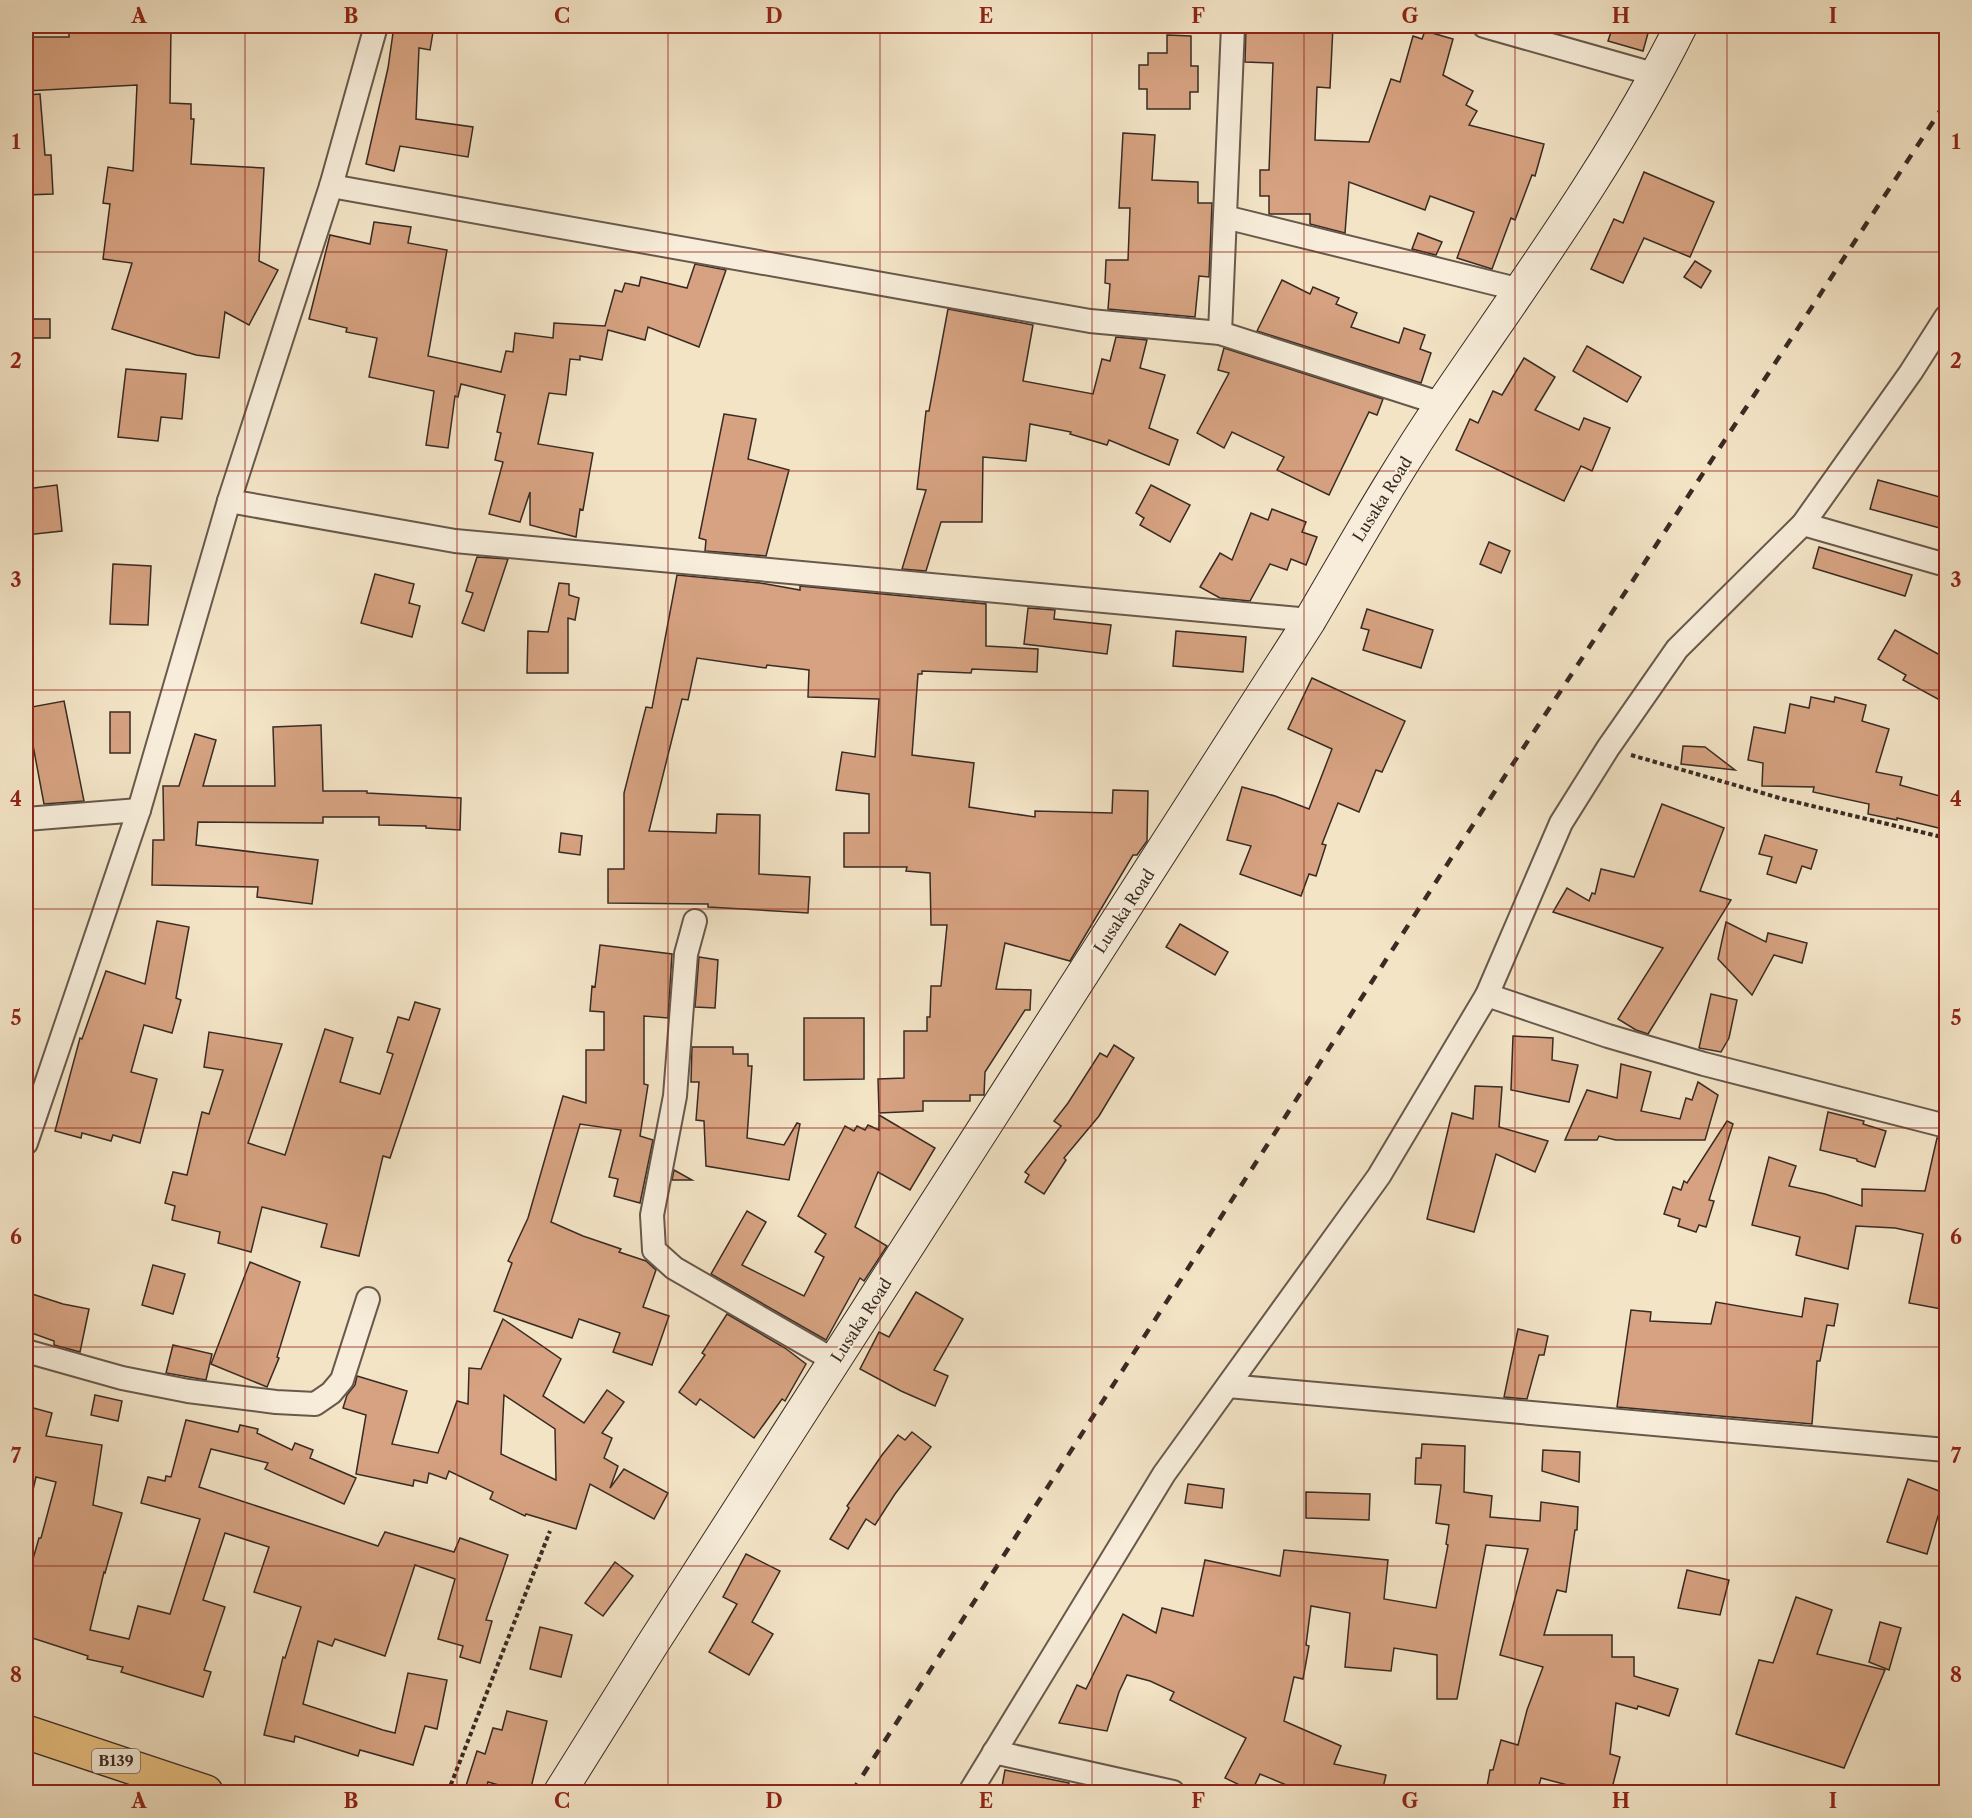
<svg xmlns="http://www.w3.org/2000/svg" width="1972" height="1818" font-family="'Libre Caslon Text',serif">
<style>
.building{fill:#d6a281;stroke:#392b24;stroke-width:1.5;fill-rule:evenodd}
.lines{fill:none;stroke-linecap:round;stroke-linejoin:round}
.street-casing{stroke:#68594c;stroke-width:26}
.secondary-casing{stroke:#392b24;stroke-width:34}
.primary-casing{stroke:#392b24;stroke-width:36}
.path{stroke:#392b24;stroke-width:4;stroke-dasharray:4.5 3;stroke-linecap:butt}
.street{stroke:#f7edda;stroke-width:22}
.secondary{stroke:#f7edda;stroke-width:32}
.primary{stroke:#eac283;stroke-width:33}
.rail{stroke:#392b24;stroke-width:4.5;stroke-dasharray:10 10;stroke-linecap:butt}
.grid{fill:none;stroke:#8f2418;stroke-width:1.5;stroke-opacity:0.55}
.labels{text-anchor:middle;stroke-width:4.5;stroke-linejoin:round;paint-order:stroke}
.shield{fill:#f7edda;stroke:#72655b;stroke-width:1.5}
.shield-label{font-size:15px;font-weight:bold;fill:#392b24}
.street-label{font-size:16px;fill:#392b24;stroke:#f7edda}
.neatline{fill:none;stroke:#8f2418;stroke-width:2}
.grid-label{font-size:20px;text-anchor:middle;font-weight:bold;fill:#8f2418}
</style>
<rect width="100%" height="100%" fill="#f3e4c6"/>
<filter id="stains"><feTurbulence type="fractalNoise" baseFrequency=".00333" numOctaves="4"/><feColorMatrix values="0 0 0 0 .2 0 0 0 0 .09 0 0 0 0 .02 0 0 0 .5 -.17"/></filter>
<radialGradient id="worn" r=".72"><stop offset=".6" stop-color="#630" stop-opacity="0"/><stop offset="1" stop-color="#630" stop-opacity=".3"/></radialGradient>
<g class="building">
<polygon points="69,26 171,26 170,103 191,104 191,119 194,119 191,164 264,168 259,261 278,270 249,325 225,312 219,358 196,355 112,329 132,263 103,259 110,204 103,203 108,167 133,171 137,85 26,91 26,37 69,37"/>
<polygon points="394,26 434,26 430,50 419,48 416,119 473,127 468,157 400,146 394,171 366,164 388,68"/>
<polygon points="1246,26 1333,26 1330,88 1317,87 1315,140 1369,142 1391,79 1400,82 1413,36 1422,39 1425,31 1453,39 1443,75 1473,91 1466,105 1477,111 1469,125 1544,144 1535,176 1532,175 1515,220 1511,218 1492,269 1457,258 1474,212 1430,196 1425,210 1349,182 1345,233 1310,224 1310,214 1269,214 1269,196 1260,196 1260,170 1269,170 1273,63 1245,62"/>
<polygon points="1613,26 1650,26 1643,51 1608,41"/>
<polygon points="1167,35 1191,36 1191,66 1198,66 1198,92 1190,92 1190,109 1147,109 1147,89 1139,89 1139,65 1148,65 1148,53 1167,53"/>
<polygon points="40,94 45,155 51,155 53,194 26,195 26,95"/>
<polygon points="1123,133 1155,135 1152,180 1198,182 1198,203 1212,203 1209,277 1199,276 1195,317 1108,309 1110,284 1105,283 1106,260 1128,260 1130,208 1119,208"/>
<polygon points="1644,172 1714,202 1690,257 1644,238 1623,283 1591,269 1614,219 1623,223"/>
<polygon points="374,222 411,227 408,243 447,250 428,356 501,372 506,351 513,352 515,333 553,338 554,323 605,326 615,290 622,292 625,283 639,286 641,277 687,288 695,264 726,270 699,347 648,327 645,340 608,330 602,360 580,356 580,360 570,359 566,395 549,393 538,444 593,453 583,510 580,509 576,537 530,525 530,492 520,522 489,514 503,462 495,460 501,433 497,432 505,395 461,384 458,397 455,396 448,448 426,445 434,391 369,377 377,338 346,332 347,328 309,319 330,235 370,244"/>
<polygon points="1418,233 1442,242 1436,255 1412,249"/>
<polygon points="1695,261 1711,271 1701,288 1684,277"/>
<polygon points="1282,280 1310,294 1313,287 1339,298 1336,304 1357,313 1351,327 1399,343 1404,328 1425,335 1420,349 1431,353 1421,383 1257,331"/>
<polygon points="948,309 1033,325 1023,381 1093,394 1102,359 1110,361 1116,337 1147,340 1140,368 1165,375 1149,428 1178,440 1169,465 1109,440 1107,445 1070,434 1071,432 1030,424 1026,461 983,457 982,522 941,522 926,571 902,569 926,490 917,489 926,411 929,411"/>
<rect x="26" y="319" width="24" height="19"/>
<polygon points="1587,346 1641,377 1627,402 1573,371"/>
<polygon points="1224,348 1383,399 1377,415 1369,412 1329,495 1277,470 1284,457 1232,432 1224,448 1197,433 1229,373 1218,370"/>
<polygon points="1524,358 1555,377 1535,410 1579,430 1584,418 1610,428 1592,471 1581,466 1564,501 1456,450 1470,419 1478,423 1493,391 1502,395"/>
<polygon points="126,369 186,374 182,419 161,417 158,441 118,437"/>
<polygon points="724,414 756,419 748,459 789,470 766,556 705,551 706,540 699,538"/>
<polygon points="1878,480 1947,499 1947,530 1870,509"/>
<polygon points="57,485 62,531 26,535 26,489"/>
<polygon points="1151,485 1190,505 1170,542 1140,525 1144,518 1136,513"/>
<polygon points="1272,509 1306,522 1302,532 1317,537 1306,565 1291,559 1287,570 1270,564 1250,601 1220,598 1200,587 1220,553 1232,560 1251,513 1268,520"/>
<polygon points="1489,542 1510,551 1501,573 1480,564"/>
<polygon points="1819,547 1912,575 1905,596 1813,568"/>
<polygon points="477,557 508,559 484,631 462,623 473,593 466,591"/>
<polygon points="113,564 151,566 148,625 110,624"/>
<polygon points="375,574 414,584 409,603 420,606 412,637 361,623"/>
<polygon points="677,575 760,583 800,590 800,586 986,604 986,646 1038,649 1037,672 972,669 971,673 922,671 922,674 918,674 912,755 974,763 969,807 1035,817 1035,811 1112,813 1113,790 1148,791 1147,841 1137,855 1133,855 1070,961 1005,943 996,989 1031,990 1030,1010 1025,1010 985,1072 984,1095 970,1095 970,1101 923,1101 923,1111 879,1113 878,1079 904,1078 904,1031 927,1031 927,1017 930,1017 931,986 941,986 947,925 931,925 930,873 906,871 907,867 844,867 844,833 869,833 869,794 836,790 842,752 875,757 879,699 808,697 809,670 767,665 766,668 697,658 688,700 682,699 649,831 716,833 717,814 760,815 759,874 810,877 808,913 708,907 708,904 608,903 608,869 624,869 624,793 646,707 652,708"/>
<polygon points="559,583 569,584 569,595 579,598 575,620 568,618 568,673 527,673 528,631 548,632"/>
<polygon points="1028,608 1055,610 1054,619 1111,625 1107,654 1024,644"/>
<polygon points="1367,609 1433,630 1421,668 1363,650 1369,630 1361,628"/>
<polygon points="1895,630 1947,659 1947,704 1903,680 1906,675 1878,659"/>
<polygon points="1176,631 1246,637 1243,672 1173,666"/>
<polygon points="1312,678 1405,721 1382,772 1376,770 1359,812 1338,803 1322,844 1326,845 1316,876 1309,874 1301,896 1240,874 1251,846 1227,840 1242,787 1275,796 1309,809 1332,749 1288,729"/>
<polygon points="1811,697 1834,702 1835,697 1866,705 1862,721 1889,729 1876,772 1902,777 1900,785 1947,798 1947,830 1897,818 1897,820 1868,814 1869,804 1813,792 1814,787 1762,786 1763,763 1748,760 1754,727 1785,733 1790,704 1809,708"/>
<polygon points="64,701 84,801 44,804 26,708"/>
<rect x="110" y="712" width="20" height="41"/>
<polygon points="321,725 323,791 367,791 367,793 461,798 460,830 426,828 426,826 379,825 379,817 323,817 323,823 198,822 196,845 318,860 312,904 257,897 258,887 152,885 153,840 164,840 163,786 179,786 195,734 216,740 203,786 275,786 273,727"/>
<polygon points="1683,746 1705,747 1735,770 1681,764"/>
<polygon points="1662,804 1724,828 1700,891 1731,900 1648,1034 1636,1030 1618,1019 1663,948 1553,912 1567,888 1589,901 1592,893 1595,894 1601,869 1634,877"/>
<polygon points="561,833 582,836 580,855 559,852"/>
<polygon points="1765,835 1817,850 1811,869 1802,866 1796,883 1767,874 1772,857 1759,854"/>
<polygon points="157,921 189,927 176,998 181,1000 172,1033 144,1025 131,1072 157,1079 140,1143 113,1135 111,1141 82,1133 81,1138 55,1131 80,1038 82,1039 106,971 145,984"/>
<polygon points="1726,922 1766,942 1768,933 1807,943 1802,963 1774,955 1752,995 1718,959"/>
<polygon points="1180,924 1228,952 1215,975 1166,947"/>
<polygon points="600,945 672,954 668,1018 644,1016 644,1084 648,1085 640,1136 653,1140 640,1203 614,1196 618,1179 609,1177 621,1130 580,1124 551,1222 583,1236 621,1249 619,1252 646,1261 656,1270 643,1307 669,1316 652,1365 613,1352 620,1333 579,1319 572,1338 494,1311 512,1263 508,1261 528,1218 563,1096 586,1103 586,1050 604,1050 604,1012 590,1011 592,986 595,987"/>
<polygon points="699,957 718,960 715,1008 695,1007"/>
<polygon points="1711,994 1737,1000 1729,1038 1721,1052 1699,1048"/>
<polygon points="415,1002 440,1009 390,1158 383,1156 359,1256 321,1247 327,1224 262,1207 251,1252 218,1243 220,1232 172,1220 175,1206 165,1203 173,1172 187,1175 202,1112 209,1114 223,1070 204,1067 209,1032 282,1044 248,1143 285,1155 325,1029 353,1038 340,1082 380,1094 393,1054 387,1052 398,1017 409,1020"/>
<polygon points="804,1018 864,1018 864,1079 804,1080"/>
<polygon points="1513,1036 1553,1038 1552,1060 1578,1065 1569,1102 1511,1090"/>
<polygon points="1114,1045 1134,1058 1099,1116 1064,1158 1066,1160 1044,1194 1025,1182 1029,1175 1025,1172 1061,1126 1054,1121 1068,1103 1100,1053 1107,1057"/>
<polygon points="692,1047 733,1047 733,1054 748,1054 748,1066 752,1066 747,1138 784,1145 797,1123 800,1124 789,1180 706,1166 704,1121 696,1120 699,1082 691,1082"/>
<polygon points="1621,1064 1651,1072 1641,1111 1680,1119 1686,1098 1692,1100 1698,1082 1718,1095 1705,1140 1616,1140 1599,1136 1597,1140 1565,1140 1587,1090 1617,1098"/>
<polygon points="1475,1086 1502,1087 1499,1127 1548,1141 1535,1172 1496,1154 1474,1232 1427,1219 1452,1113 1473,1119"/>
<polygon points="1828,1112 1864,1121 1863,1124 1886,1131 1875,1167 1857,1161 1857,1159 1820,1150"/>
<polygon points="879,1115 935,1148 910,1190 878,1172 855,1227 887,1246 864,1281 860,1278 826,1340 711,1274 747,1211 766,1222 742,1265 804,1296 824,1257 815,1252 826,1234 798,1216 845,1126 854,1131 857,1126 865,1130 868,1125 879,1130"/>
<polygon points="1727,1121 1733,1124 1709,1200 1714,1201 1706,1227 1699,1225 1696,1232 1678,1226 1680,1219 1664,1214 1673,1187 1681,1190 1684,1181 1687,1183"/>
<polygon points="1937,1138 1947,1139 1947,1220 1940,1246 1947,1247 1947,1310 1909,1303 1923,1234 1895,1228 1856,1226 1848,1269 1796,1255 1800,1237 1752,1225 1769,1157 1796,1166 1789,1186 1825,1194 1862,1206 1862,1189 1925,1191"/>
<polygon points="674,1170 692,1180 672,1180"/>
<polygon points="250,1262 300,1282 277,1357 279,1358 267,1387 211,1364"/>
<polygon points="153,1265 185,1274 173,1314 142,1305"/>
<polygon points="26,1292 63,1304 89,1309 80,1352 54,1345 54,1341 26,1331"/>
<polygon points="916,1292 963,1319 934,1370 948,1376 935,1406 901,1391 860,1369 879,1332 889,1337"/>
<polygon points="1805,1298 1838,1304 1834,1326 1827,1325 1820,1361 1817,1361 1812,1424 1617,1407 1631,1310 1651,1312 1650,1321 1711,1324 1716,1302 1802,1317"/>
<polygon points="727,1314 785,1348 806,1364 785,1401 782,1399 754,1438 700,1399 696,1405 679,1392 705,1355 702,1353"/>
<path d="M503,1319L561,1359L543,1396L584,1423L607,1390L624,1402L602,1433L612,1438L604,1458L618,1466L610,1488L624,1469L668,1493L654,1519L590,1484L576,1529L526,1514L525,1516L490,1499L493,1492L449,1471L446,1479L429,1473L427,1483L414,1480L413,1486L356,1474L366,1415L343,1408L347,1395L355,1385L357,1376L407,1391L392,1444L438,1453L457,1401L468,1404L469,1368L481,1369ZM504,1395L555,1429L556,1480L501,1454Z"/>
<polygon points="1518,1329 1548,1336 1544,1355 1539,1355 1527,1399 1504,1397"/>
<polygon points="173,1345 212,1354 206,1380 166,1373"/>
<polygon points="95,1395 122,1401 118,1421 91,1415"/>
<polygon points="26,1406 52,1413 46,1436 102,1445 93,1505 122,1513 105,1573 104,1572 90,1630 129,1639 138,1606 170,1614 200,1519 141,1503 148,1477 165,1481 166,1476 171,1477 186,1420 238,1432 240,1425 258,1429 257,1433 292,1450 295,1443 313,1450 310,1458 356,1478 344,1504 265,1469 268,1463 211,1449 199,1487 378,1546 385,1532 454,1552 460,1538 508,1555 486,1620 492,1621 480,1663 460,1657 463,1646 438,1639 455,1579 415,1565 385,1656 335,1639 332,1646 318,1641 303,1704 383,1730 395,1733 408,1673 447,1680 437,1729 425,1726 413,1765 360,1750 358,1756 295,1736 294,1742 264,1735 283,1657 285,1658 301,1607 254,1592 269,1547 225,1533 203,1600 225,1607 204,1670 211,1672 203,1697 121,1672 123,1667 87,1659 88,1656 26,1636 26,1583 39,1538 41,1538 56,1482 36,1477 33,1490 26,1489"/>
<polygon points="912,1432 931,1447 895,1494 875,1525 866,1519 848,1549 830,1539 849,1508 847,1506 882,1455 898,1435 905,1440"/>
<polygon points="1422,1444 1465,1446 1464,1492 1492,1496 1490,1517 1540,1521 1541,1502 1578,1507 1577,1530 1575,1530 1566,1592 1557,1590 1544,1635 1612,1635 1612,1657 1634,1657 1634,1676 1678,1689 1669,1716 1638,1706 1637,1709 1616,1703 1610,1754 1620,1757 1611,1792 1594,1792 1541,1778 1537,1792 1486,1792 1490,1770 1493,1770 1501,1740 1518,1745 1527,1710 1543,1667 1500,1655 1528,1549 1486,1545 1457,1699 1437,1699 1437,1655 1394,1648 1391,1671 1345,1667 1350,1613 1311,1606 1306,1645 1309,1646 1303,1679 1294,1677 1284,1721 1341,1746 1334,1764 1386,1775 1382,1792 1354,1792 1324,1786 1321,1792 1303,1792 1260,1774 1252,1791 1225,1778 1246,1738 1170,1700 1174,1692 1150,1681 1127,1675 1119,1692 1107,1731 1059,1723 1077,1685 1086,1689 1123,1614 1156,1633 1162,1608 1193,1616 1205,1560 1280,1576 1284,1550 1388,1560 1384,1599 1436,1608 1448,1545 1446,1544 1449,1525 1436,1523 1441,1485 1415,1484 1416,1458 1421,1458"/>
<polygon points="1543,1450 1580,1452 1579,1482 1542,1471"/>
<polygon points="1908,1479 1947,1494 1947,1520 1938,1516 1927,1554 1887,1542"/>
<polygon points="1188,1484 1224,1489 1222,1508 1185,1503"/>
<polygon points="1306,1492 1370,1494 1369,1520 1306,1518"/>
<polygon points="746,1554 780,1571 752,1622 773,1634 749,1675 709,1652 737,1604 723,1597"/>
<polygon points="615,1562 633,1576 603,1616 585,1603"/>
<polygon points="1687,1570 1729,1580 1720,1615 1678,1608"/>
<polygon points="1796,1597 1832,1610 1817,1654 1885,1670 1844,1768 1736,1734 1759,1660 1773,1663"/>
<polygon points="1880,1622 1901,1628 1889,1670 1869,1662"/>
<polygon points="540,1627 572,1635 561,1677 530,1669"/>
<polygon points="507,1711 547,1721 530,1792 523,1792 488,1782 485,1792 464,1792 477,1751 485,1754 493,1728 502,1730"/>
<polygon points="1005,1770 1069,1783 1068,1792 1001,1792"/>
</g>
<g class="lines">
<defs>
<g id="street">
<polyline points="1484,26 1657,75"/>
<polyline points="331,186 1090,321 1220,333 1442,404"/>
<polyline points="1225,217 1521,290"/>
<polyline points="1220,333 1233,26"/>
<polyline points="229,501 455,541 1310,620"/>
<polyline points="1803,524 1946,565"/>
<polyline points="26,819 139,810"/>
<polyline points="695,921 686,954 675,1096 652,1215 654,1250 674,1268 835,1361"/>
<polyline points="1487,995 1608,1036 1704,1064 1946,1126"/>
<polyline points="26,1143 139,810 229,501 331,186 376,26"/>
<polyline points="26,1351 122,1378 188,1391 276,1402 315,1404 331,1393 342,1380 368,1299"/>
<polyline points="1228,1386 1946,1450"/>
<polyline points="994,1752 1173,1792"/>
<polyline points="970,1792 1164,1474 1379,1176 1487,995 1561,823 1608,748 1677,649 1803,524 1911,372 1946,317"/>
</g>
<path id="secondary" d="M560,1792L650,1648L1310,620C1353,547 1395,472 1443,402C1526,280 1615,159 1681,26"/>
<polyline id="primary" points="26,1732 206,1792"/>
</defs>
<use href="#street" class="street-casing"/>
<use href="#secondary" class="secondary-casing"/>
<use href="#primary" class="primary-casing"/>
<g class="path">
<polyline points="1631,755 1783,799 1946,838"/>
<polyline points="448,1792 550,1531"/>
</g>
<use href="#street" class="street"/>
<use href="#secondary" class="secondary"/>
<use href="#primary" class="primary"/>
<polyline class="rail" points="852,1792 1450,860 1946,102"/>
</g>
<path class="grid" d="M245,26V1792M457,26V1792M668,26V1792M880,26V1792M1092,26V1792M1304,26V1792M1515,26V1792M1727,26V1792M26,252H1946M26,471H1946M26,690H1946M26,909H1946M26,1128H1946M26,1347H1946M26,1566H1946"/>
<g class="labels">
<rect class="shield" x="92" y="1749" width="48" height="24" rx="4.5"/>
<g class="shield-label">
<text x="116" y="1766">B139</text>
</g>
<g class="street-label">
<text transform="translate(1382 499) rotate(-58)" y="6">Lusaka Road</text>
<text transform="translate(1124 911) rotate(-57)" y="6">Lusaka Road</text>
<text transform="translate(861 1320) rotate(-57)" y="6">Lusaka Road</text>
</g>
</g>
<rect width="1972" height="1818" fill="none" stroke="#f3e4c6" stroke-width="66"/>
<rect x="33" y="33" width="1906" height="1752" class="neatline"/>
<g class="grid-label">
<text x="139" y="23">A</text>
<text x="351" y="23">B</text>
<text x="562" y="23">C</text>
<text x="774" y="23">D</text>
<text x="986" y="23">E</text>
<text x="1198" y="23">F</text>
<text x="1410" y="23">G</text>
<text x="1621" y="23">H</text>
<text x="1833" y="23">I</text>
<text x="16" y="149">1</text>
<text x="1956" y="149">1</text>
<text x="16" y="368">2</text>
<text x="1956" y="368">2</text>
<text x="16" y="587">3</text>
<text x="1956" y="587">3</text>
<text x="16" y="806">4</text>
<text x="1956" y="806">4</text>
<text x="16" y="1025">5</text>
<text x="1956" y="1025">5</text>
<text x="16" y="1244">6</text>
<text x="1956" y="1244">6</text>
<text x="16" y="1463">7</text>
<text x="1956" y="1463">7</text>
<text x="16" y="1682">8</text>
<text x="1956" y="1682">8</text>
<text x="139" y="1808">A</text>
<text x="351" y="1808">B</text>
<text x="562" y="1808">C</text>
<text x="774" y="1808">D</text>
<text x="986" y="1808">E</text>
<text x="1198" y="1808">F</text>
<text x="1410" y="1808">G</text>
<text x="1621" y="1808">H</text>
<text x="1833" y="1808">I</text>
</g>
<rect width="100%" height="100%" filter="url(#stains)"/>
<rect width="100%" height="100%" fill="url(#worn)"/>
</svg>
